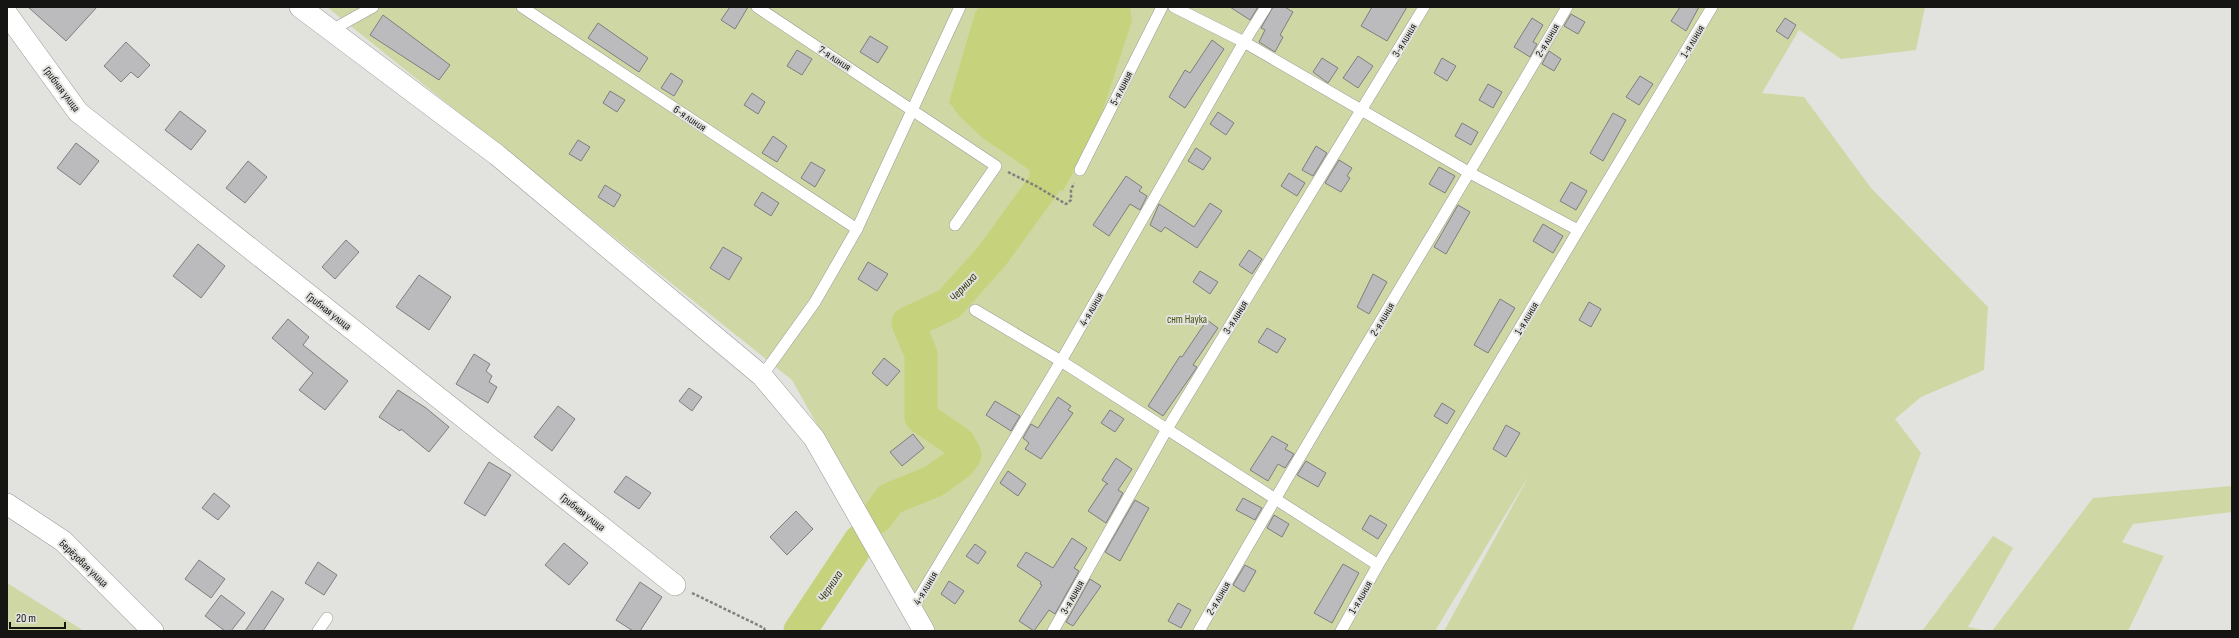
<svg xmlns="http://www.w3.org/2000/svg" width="2239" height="638" font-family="'Sofia Sans Condensed',sans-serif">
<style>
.green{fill:#cfd8a4}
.water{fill:#c6d37c}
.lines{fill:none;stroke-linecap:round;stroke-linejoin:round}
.river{stroke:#c6d37c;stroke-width:33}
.building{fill:#bbbabc;stroke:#7f7e80}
.lane-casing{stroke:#989996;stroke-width:12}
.street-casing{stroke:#989996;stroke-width:22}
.path{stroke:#80817e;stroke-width:2.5;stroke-dasharray:3 2;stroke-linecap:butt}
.lane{stroke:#fff;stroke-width:11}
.street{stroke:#fff;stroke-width:21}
.labels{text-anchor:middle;stroke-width:4;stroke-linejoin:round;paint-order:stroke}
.street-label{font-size:11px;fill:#151514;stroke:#e2e3df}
.park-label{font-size:11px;fill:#4a5211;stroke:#e2e3df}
.water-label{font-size:12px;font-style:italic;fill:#30350f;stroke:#e2e3df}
</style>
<rect width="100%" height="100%" fill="#e2e3df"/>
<g class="green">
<polygon points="327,7 1925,7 1916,50 1841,59 1799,30 1762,93 1804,97 1871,188 1988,307 1984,370 1921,397 1895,419 1921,453 1852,631 1444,631 1530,474 1435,631 933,631 792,380"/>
<polygon points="2232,486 2232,512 2133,524 2122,542 2164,556 2128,631 1992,631 2093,498"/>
<polygon points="1993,536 2013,548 1968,627 1989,631 1922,631"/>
<polygon points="7,583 84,631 7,631"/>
</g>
<polygon class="water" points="979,7 1130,7 1132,21 1097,128 1063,191 1050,187 1037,175 984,139 960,117 949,102 975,13"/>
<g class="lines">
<g class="river">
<polyline points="877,517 890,499 934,481 959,463 965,455 959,443 921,417 921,354 908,323 949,304 992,256 1045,183 1049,138"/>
<polyline points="800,631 860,541"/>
</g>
</g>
<g class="building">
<polygon points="28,7 97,7 66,41"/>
<polygon points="730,7 748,7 735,29 721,20"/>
<polygon points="1230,7 1258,7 1250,20"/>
<polygon points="1273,7 1285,7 1293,12 1280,35 1283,37 1275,52 1259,42 1265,30 1261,28"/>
<polygon points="1372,7 1407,7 1387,41 1361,26"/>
<polygon points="1680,7 1699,7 1686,31 1671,21"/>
<polygon points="1571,14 1585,22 1578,34 1564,26"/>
<polygon points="383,15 450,65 439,80 370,35"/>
<polygon points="1532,18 1543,25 1533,42 1537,44 1530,57 1514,47"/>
<polygon points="1785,18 1796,25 1788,39 1776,31"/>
<polygon points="598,23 648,58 639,72 588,38"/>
<polygon points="870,36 888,47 878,63 860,52"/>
<polygon points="1212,40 1224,49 1185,108 1169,97 1185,70 1190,73"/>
<polygon points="126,42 150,65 138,78 131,72 121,82 104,66"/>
<polygon points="797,50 812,59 802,75 787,66"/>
<polygon points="1549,51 1561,59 1554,71 1542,64"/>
<polygon points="1358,56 1373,66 1358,88 1343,78"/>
<polygon points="1322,58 1338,68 1328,83 1313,72"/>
<polygon points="1442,58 1456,66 1447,81 1434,73"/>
<polygon points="671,73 683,81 674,96 661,88"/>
<polygon points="1640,76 1653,84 1639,105 1626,97"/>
<polygon points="1488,84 1502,92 1493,108 1479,100"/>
<polygon points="610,91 625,100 617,112 603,103"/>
<polygon points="752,93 765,102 758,114 744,105"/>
<polygon points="180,111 206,131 191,150 165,130"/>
<polygon points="1218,112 1234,123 1226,135 1210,124"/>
<polygon points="1613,113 1626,120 1603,161 1590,153"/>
<polygon points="1462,123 1478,132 1471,145 1455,136"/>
<polygon points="773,136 787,146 777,162 762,153"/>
<polygon points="578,140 590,147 581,161 569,154"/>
<polygon points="76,143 99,161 80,185 57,168"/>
<polygon points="1316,146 1327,153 1313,176 1302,170"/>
<polygon points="1196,148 1211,158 1203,170 1188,161"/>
<polygon points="1339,160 1352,168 1347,176 1350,178 1341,192 1325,183"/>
<polygon points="248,161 267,177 245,203 226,188"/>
<polygon points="811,162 825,170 815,187 801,178"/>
<polygon points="1439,167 1455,176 1445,193 1429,184"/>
<polygon points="1289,173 1305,183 1297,196 1281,186"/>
<polygon points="1126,176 1142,187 1139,191 1147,196 1140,210 1130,204 1109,236 1093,225"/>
<polygon points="1571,182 1587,191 1576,210 1560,201"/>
<polygon points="605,185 621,195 614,207 598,197"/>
<polygon points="762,192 779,203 771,216 754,205"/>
<polygon points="1210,203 1222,211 1197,248 1165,227 1161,232 1150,225 1159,204 1194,227"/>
<polygon points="1458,205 1470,212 1446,254 1434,247"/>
<polygon points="1543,224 1563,236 1553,253 1533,241"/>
<polygon points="346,240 359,252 335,279 322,267"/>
<polygon points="198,244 225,266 201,298 173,276"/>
<polygon points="723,247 742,258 729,280 710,268"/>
<polygon points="1249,250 1262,259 1252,274 1239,265"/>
<polygon points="868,262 888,274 877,291 858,279"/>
<polygon points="1200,271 1218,282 1210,294 1193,282"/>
<polygon points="1373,274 1387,282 1369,314 1357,307"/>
<polygon points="419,275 451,297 429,330 396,307"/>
<polygon points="1500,299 1515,308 1488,353 1474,345"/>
<polygon points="1589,302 1601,309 1591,327 1579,320"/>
<polygon points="288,319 309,337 303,345 348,381 325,410 299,390 313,373 272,338"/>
<polygon points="1207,320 1218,328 1193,365 1197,367 1191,376 1163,416 1148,406 1180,356 1182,357"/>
<polygon points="1267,328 1286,339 1277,353 1258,342"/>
<polygon points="474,354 490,364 486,371 492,376 489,382 497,387 488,403 456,384"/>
<polygon points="884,358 900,371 887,386 872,373"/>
<polygon points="689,388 702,397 692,411 679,401"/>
<polygon points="398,390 426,408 449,427 429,452 401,429 400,431 379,417"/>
<polygon points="1058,397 1071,406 1068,410 1073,413 1041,459 1025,449 1029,443 1023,438 1031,424 1038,428"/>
<polygon points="995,401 1020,416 1011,431 986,415"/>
<polygon points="1442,403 1455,411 1447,424 1434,416"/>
<polygon points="558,406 575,419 552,451 534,437"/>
<polygon points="1110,410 1124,419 1115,432 1101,423"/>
<polygon points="1506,425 1520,433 1506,457 1493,449"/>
<polygon points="913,434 924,448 902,466 890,452"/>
<polygon points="1272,436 1288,445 1285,449 1294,454 1285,468 1278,464 1268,481 1250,470"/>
<polygon points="1116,458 1132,469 1118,490 1123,493 1106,523 1088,511 1106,484 1108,484 1102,480"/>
<polygon points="1306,461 1326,473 1318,487 1297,475"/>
<polygon points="489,462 511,475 485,516 464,503"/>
<polygon points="1008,471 1026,484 1018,496 1000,483"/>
<polygon points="626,476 651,493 639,509 614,492"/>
<polygon points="214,493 230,506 218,520 202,508"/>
<polygon points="1243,498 1262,508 1255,520 1236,510"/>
<polygon points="1135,500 1149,508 1120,561 1105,552"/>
<polygon points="796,511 813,529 787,555 770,537"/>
<polygon points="1274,515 1289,524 1282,537 1267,528"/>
<polygon points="1370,515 1387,525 1378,539 1362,529"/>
<polygon points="1072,538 1087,548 1074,568 1079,571 1055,614 1049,610 1034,631 1019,621 1042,585 1040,584 1041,582 1017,566 1026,552 1053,568"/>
<polygon points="564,543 588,563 569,585 545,565"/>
<polygon points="975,544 986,552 978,564 966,556"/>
<polygon points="199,560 225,579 211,598 185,579"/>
<polygon points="318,562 337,575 324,595 305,583"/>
<polygon points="1343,564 1359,573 1332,623 1314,613"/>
<polygon points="1245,565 1256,571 1244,592 1233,585"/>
<polygon points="1090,579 1101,586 1073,626 1066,622"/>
<polygon points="949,581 964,591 955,604 941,594"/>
<polygon points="640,582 662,597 640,631 633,631 616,620"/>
<polygon points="272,591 284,599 263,631 245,631"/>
<polygon points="221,595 245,613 231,631 225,631 205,616"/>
<polygon points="1178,603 1191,610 1181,628 1168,621"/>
</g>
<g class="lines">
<defs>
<g id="lane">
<polyline points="522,7 857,229"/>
<polyline points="757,7 996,166 955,225"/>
<polyline points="1174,7 1244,42 1470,173 1578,230"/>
<polyline points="330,31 373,7"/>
<polyline points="1080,170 1162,7"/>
<polyline points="975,310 1061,361 1378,565"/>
<polyline points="762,376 815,302 857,229 960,7"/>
<polyline points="912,609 1061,361 1244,42 1266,7"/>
<polyline points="318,631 327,618"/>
<polyline points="1053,631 1167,429 1424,7"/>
<path d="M1199,631C1318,421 1445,216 1567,7"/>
<polyline points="1341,631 1378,565 1712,7"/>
</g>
<g id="street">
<polyline points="300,7 497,155 762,376 814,438 924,631"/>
<polyline points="7,14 78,112 675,585"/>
<polyline points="7,504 63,541 153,631"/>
</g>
</defs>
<use href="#lane" class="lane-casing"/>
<use href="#street" class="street-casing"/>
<g class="path">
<polyline points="1008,172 1036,186 1066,204 1071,200 1071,190 1074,183"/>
<polyline points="692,593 764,628 765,631"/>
</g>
<use href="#lane" class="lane"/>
<use href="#street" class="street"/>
</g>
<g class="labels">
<g class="street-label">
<text transform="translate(1404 40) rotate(-59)" y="4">3-я линия</text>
<text transform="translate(1547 40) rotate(-60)" y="4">2-я линия</text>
<text transform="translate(1692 41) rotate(-59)" y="4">1-я линия</text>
<text transform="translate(835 58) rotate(33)" y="4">7-я линия</text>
<text transform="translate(1121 88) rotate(-63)" y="4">5-я линия</text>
<text transform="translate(62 89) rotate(53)" y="4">Грибная улица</text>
<text transform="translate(690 118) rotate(34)" y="4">6-я линия</text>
<text transform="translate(1091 309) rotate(-60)" y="4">4-я линия</text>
<text transform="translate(329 311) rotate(38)" y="4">Грибная улица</text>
<text transform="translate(1235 317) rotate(-58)" y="4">3-я линия</text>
<text transform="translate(1526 318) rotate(-59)" y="4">1-я линия</text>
<text transform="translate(1382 319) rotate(-59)" y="4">2-я линия</text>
<text transform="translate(583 512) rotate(38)" y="4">Грибная улица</text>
<text transform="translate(84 563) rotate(44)" y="4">Берёзовая улица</text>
<text transform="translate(925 588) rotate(-59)" y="4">4-я линия</text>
<text transform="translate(1072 597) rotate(-61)" y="4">3-я линия</text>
<text transform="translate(1360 597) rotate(-60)" y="4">1-я линия</text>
<text transform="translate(1218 598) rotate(-60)" y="4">2-я линия</text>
</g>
<g class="park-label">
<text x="1187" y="323">снт Наука</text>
</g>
<g class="water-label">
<text transform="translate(963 287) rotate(-47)" y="4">Черниха</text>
<text transform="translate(830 586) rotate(-56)" y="4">Черниха</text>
</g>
</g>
<rect width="2239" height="638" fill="none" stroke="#151514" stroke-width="16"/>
<path d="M10 622v6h55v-6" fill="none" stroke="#151514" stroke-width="2"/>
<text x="16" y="622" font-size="12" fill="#151514" stroke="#e2e3df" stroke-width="3" paint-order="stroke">20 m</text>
</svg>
